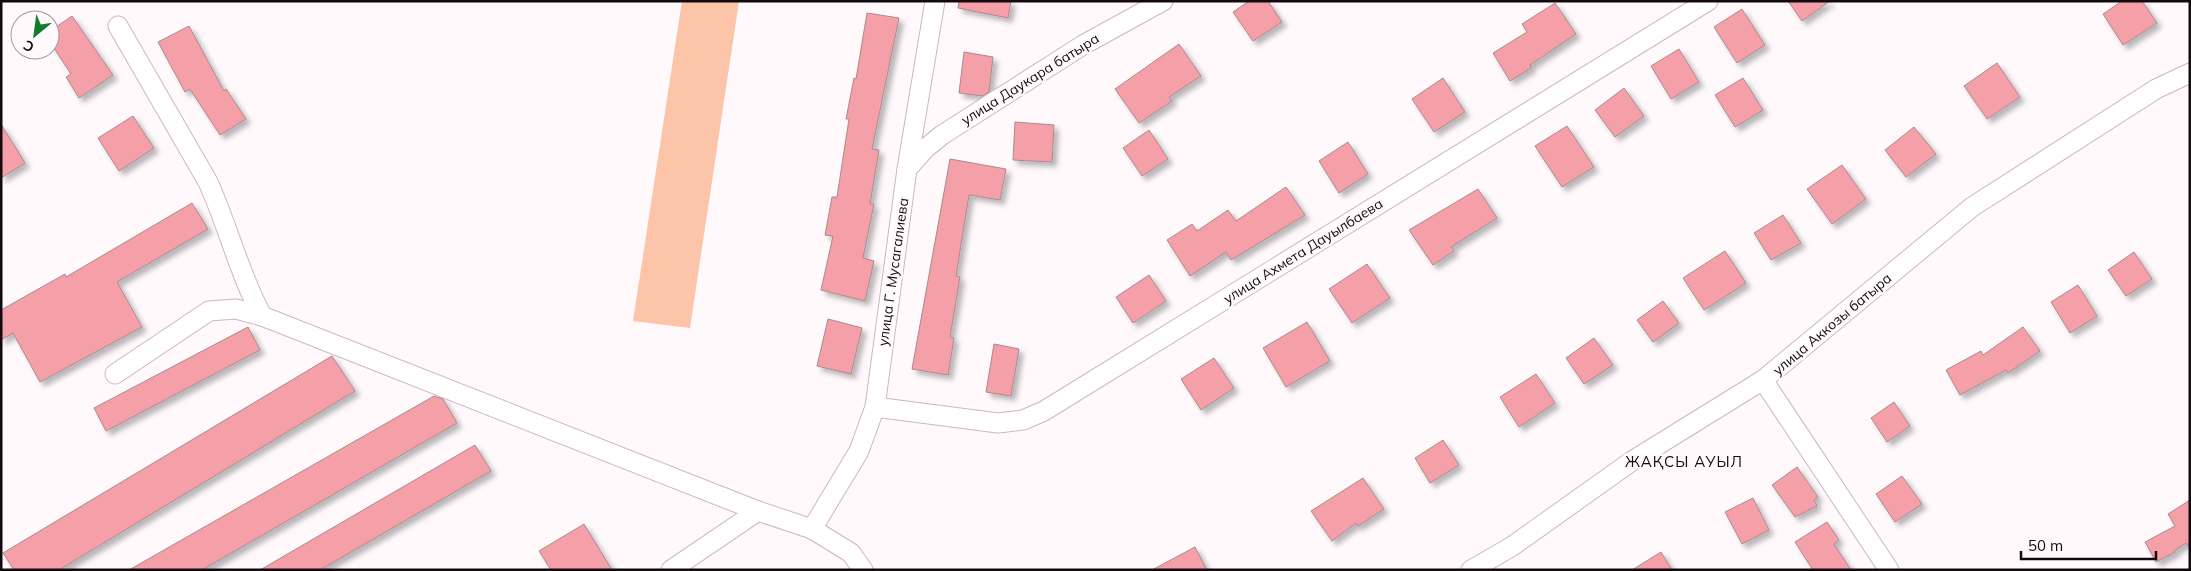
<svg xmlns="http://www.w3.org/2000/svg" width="2191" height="571" font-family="Mulish,sans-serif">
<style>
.green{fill:#fcc4a9}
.building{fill:#f59fa8;stroke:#aa898c;filter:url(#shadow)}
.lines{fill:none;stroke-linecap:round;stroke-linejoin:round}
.street-casing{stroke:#d0b4c5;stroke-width:21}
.street{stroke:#fff;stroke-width:19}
.labels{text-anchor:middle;stroke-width:5;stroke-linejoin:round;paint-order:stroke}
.street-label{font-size:14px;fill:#130a10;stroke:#fff9fc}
.neighbourhood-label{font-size:15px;letter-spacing:1px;fill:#130a10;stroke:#fff9fc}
</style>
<defs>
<filter id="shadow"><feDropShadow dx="4.5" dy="4.5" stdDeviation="2.5" flood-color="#0004"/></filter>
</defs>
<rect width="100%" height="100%" fill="#fff9fc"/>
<polygon class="green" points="682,1 739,1 690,328 633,321"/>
<g class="building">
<polygon points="959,1 1011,1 1008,18 958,8"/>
<polygon points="1249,1 1268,1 1282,22 1253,41 1233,12"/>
<polygon points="1788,1 1830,1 1802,21"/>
<polygon points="2122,1 2142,1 2157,23 2123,45 2103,14"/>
<polygon points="1555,3 1576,34 1530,65 1531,68 1510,81 1493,53 1527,32 1522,24"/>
<polygon points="1742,9 1765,45 1737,63 1714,27"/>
<polygon points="867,13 899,18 872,149 879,150 870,204 874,204 863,258 874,261 865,301 821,290 833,236 825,235 832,197 837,197 849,119 846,119 854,78 856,79"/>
<polygon points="72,16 113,75 79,98 66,77 71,74 50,42 50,31"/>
<polygon points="189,26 224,91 226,89 246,119 220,135 190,89 185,92 158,42"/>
<polygon points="1179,44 1201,76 1169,97 1172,101 1139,123 1115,89"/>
<polygon points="1679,49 1699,82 1671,99 1651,66"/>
<polygon points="964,52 993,57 989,92 982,96 959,93"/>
<polygon points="1997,63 2020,97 1987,119 1964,86"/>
<polygon points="1443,78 1465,112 1434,132 1412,99"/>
<polygon points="1743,78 1763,110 1735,127 1715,95"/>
<polygon points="1624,88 1644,116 1615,137 1595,110"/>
<polygon points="133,116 154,148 119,171 98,138"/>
<polygon points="1015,122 1054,125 1052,162 1013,160"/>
<polygon points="1,124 25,163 1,178"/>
<polygon points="1567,126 1594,167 1562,187 1535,146"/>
<polygon points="1914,127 1936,154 1906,177 1885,150"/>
<polygon points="1149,130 1168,159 1142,176 1123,148"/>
<polygon points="1348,142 1368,174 1339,193 1319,161"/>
<polygon points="950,159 1006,169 1000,200 969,195 956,276 960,277 950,337 954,338 948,375 912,369"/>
<polygon points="1842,165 1866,199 1832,224 1807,189"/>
<polygon points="1286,187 1305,215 1231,260 1226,252 1190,276 1167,240 1192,224 1197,231 1228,210 1236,221"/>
<polygon points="1478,189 1497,218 1451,247 1454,251 1433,265 1409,230"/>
<polygon points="192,203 208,229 117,282 142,327 40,382 13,333 1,340 1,310 65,274 66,277"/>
<polygon points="1783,215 1801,243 1771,260 1754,233"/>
<polygon points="1725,251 1746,283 1704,310 1683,278"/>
<polygon points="2134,252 2152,279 2126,296 2108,270"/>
<polygon points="1367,264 1390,298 1352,323 1329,289"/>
<polygon points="1149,275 1166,301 1133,323 1116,297"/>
<polygon points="2078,285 2097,316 2070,333 2051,302"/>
<polygon points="1663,301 1679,323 1653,342 1637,320"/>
<polygon points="828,319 862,328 851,374 817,366"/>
<polygon points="1307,322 1330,361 1286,387 1263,348"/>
<polygon points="248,327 260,350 106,431 94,408"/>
<polygon points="2023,327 2040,351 2008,373 2006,370 1960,395 1946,370 1981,351 1983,355"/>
<polygon points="1594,338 1613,365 1584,384 1566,358"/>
<polygon points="994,344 1019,349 1011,396 986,392"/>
<polygon points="332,356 355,391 59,570 14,570 3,553"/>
<polygon points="1214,358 1234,388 1201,410 1181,379"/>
<polygon points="1536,374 1555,403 1519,427 1500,397"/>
<polygon points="434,396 443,399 457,423 202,570 129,570"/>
<polygon points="1894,402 1910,426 1887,442 1871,418"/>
<polygon points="1443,440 1459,465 1430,483 1415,458"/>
<polygon points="475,445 491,471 320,570 260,570"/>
<polygon points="1797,467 1818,497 1814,500 1817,506 1795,517 1772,485"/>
<polygon points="1902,476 1922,504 1895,522 1876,494"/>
<polygon points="1363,478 1384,509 1358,526 1356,523 1332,541 1311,511"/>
<polygon points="1753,498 1769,530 1742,544 1725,512"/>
<polygon points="2190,500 2190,549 2186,543 2174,551 2175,552 2156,562 2145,542 2175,526 2168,514"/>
<polygon points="1827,522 1839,540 1834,544 1851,570 1813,570 1795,542"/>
<polygon points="584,524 612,570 551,570 539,551"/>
<polygon points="1195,547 1207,570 1152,570"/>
<polygon points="1661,552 1672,570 1632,570"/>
</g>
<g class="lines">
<defs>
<g id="street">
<path d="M118,26L208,182C228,226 239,273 262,316"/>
<polyline points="907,169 926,148 942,135 1083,45 1163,1"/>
<polyline points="115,374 209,311 236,309 262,316 758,511 812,529 851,553 863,570"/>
<polyline points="1763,380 1889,570"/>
<polyline points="875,407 998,423 1023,420 1044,411 1708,1"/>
<polyline points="812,529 859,451 875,407 907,169 935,1"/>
<polyline points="671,570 758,511"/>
<polyline points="1471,570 1511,547 1632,461 1763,380 1972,207 2156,89 2190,73"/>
</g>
</defs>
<use href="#street" class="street-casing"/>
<use href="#street" class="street"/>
</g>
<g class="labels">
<g class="street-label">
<text transform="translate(1030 79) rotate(-32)" y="5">улица Даукара батыра</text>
<text transform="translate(1303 251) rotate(-32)" y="5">улица Ахмета Дауылбаева</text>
<text transform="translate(893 272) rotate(-82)" y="5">улица Г. Мусагалиева</text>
<text transform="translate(1832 324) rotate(-40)" y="5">улица Аккозы батыра</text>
</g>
<g class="neighbourhood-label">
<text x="1684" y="467">ЖАҚСЫ АУЫЛ</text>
</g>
</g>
<rect width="2191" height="571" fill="none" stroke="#130a10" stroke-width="5"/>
<g transform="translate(35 35) rotate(209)"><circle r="24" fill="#fff9fc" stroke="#a1999e"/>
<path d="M0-4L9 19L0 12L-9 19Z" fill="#127b2e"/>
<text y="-8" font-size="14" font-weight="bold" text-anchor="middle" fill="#130a10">С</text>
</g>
<path d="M2021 551v8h135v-8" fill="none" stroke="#130a10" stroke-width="2.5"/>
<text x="2028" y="551" font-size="15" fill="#130a10" stroke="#fff9fc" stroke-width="4" paint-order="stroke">50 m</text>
</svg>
